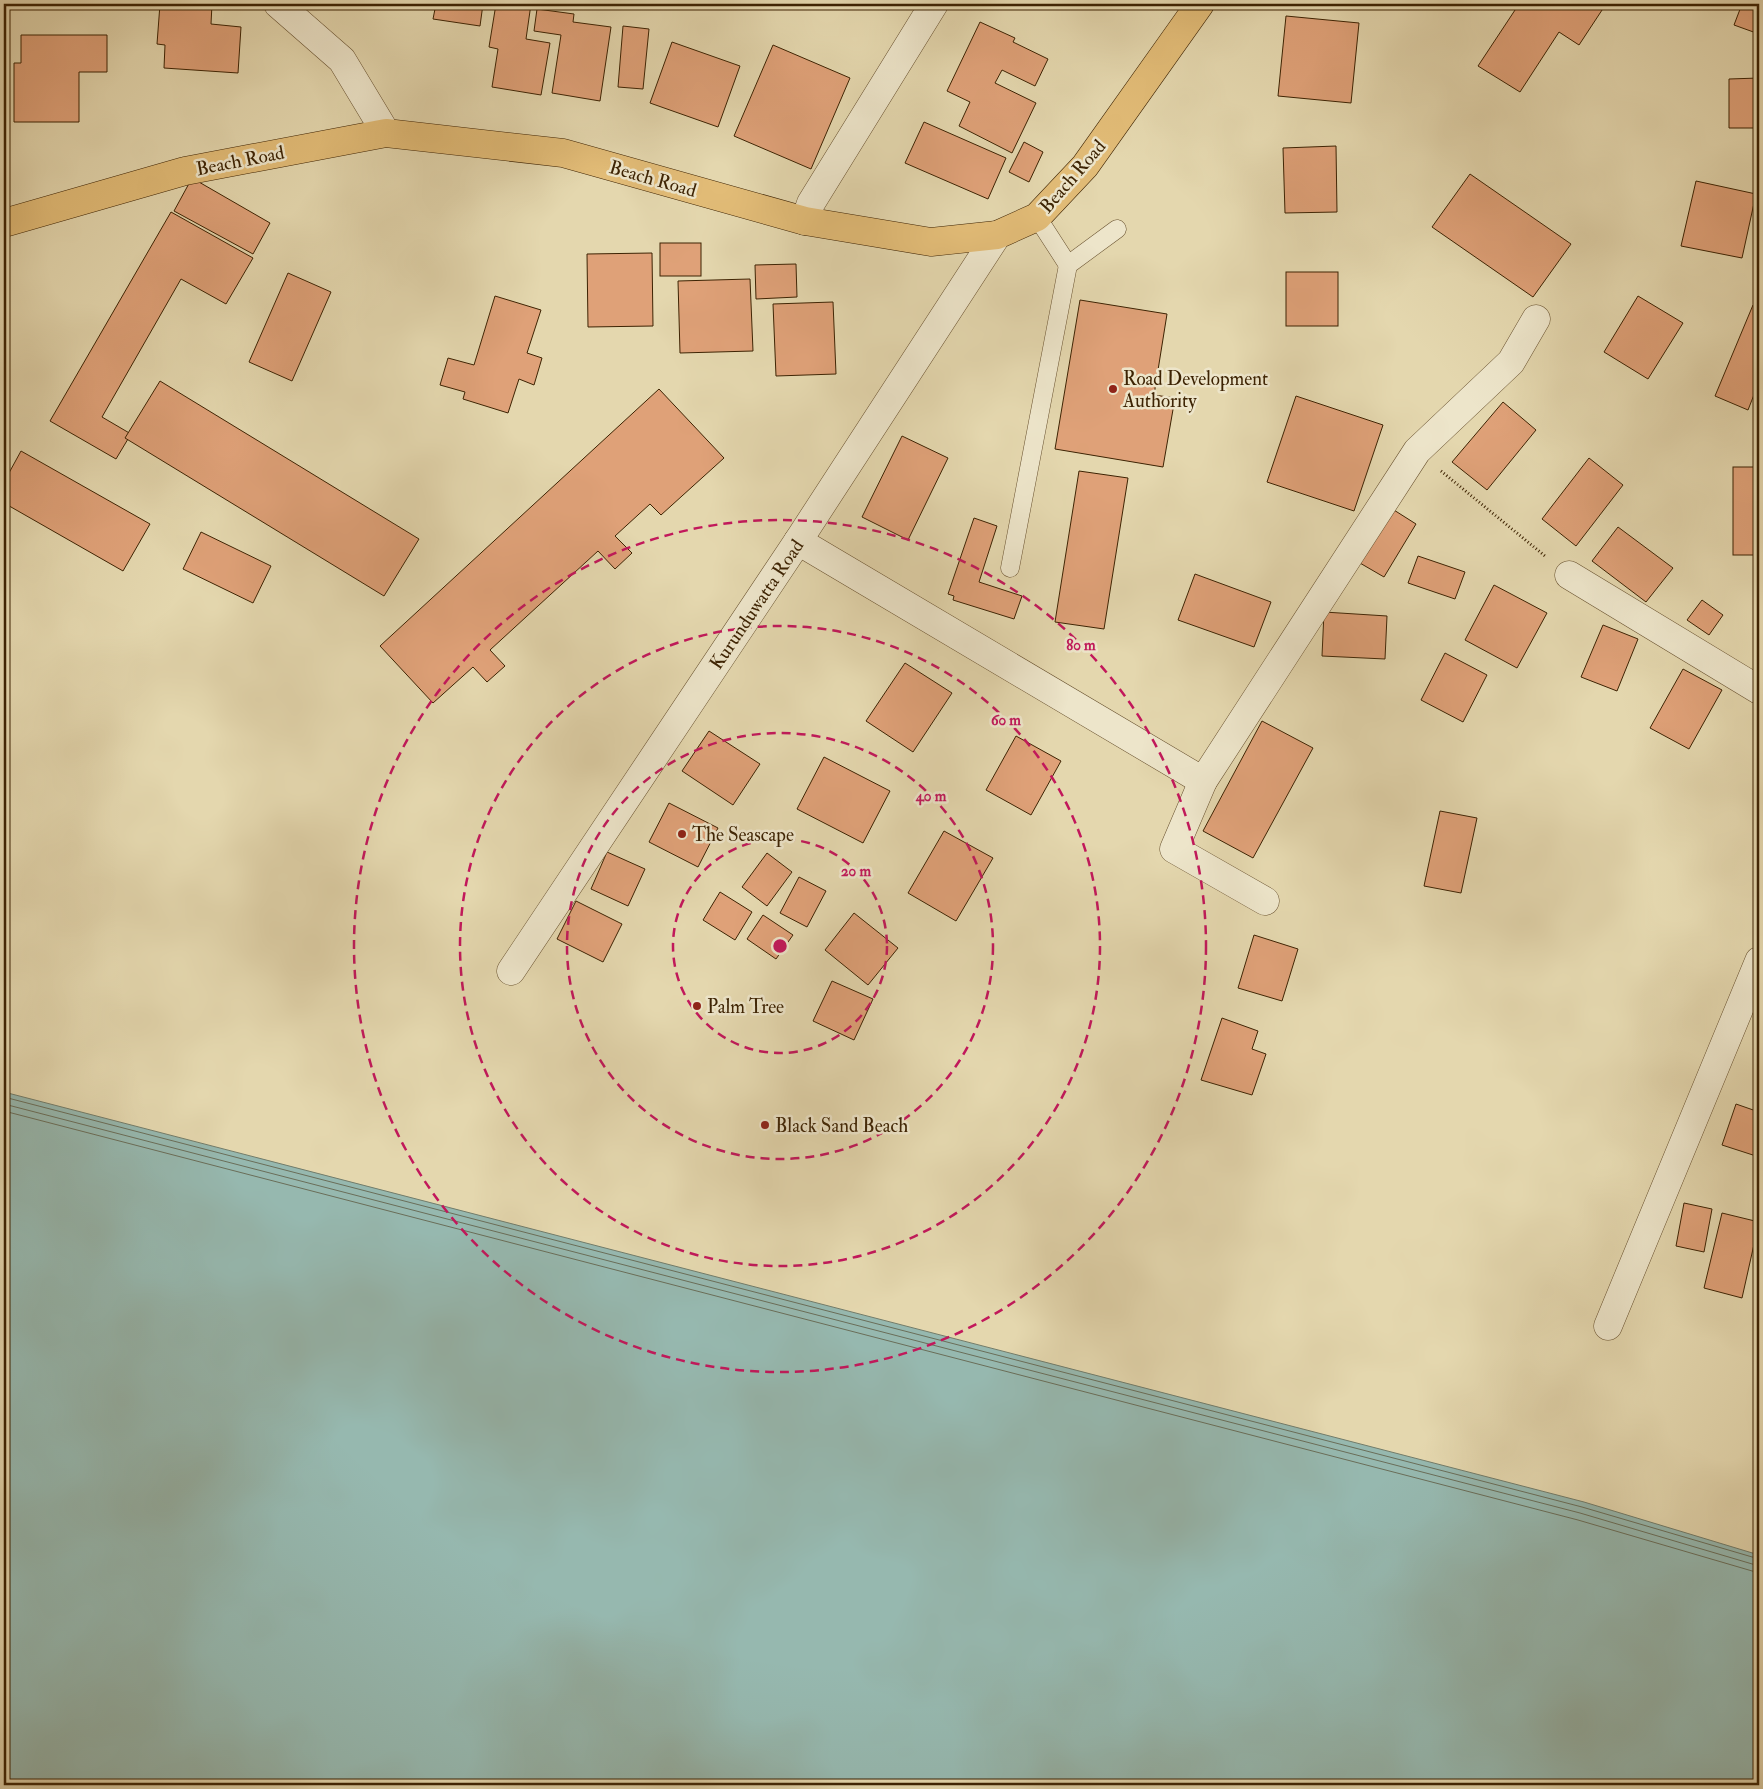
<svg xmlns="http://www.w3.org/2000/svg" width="1763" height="1789" font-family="'IM FELL Double Pica',serif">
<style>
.water{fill:#96b8af;stroke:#727c6a}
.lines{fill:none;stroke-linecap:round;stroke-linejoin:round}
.shore{stroke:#6a6e59;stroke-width:1}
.building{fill:#dfa178;stroke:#3d2303}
.lane-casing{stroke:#67502e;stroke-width:19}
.street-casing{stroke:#67502e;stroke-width:29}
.primary-casing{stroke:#3d2303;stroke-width:29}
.path{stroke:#3d2303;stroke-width:3;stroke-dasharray:1 2.5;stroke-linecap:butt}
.lane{stroke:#ede5ca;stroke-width:18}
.street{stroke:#ede5ca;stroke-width:28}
.primary{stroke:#e2bc77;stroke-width:28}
.ring{fill:none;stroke:#c2185b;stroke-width:2.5;stroke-dasharray:9 6}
.poi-dot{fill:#8f2418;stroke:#ede5ca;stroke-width:2}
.labels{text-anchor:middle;stroke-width:5;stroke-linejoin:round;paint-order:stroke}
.street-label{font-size:19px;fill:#3d2303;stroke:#ede5ca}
.poi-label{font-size:19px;fill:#3d2303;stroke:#ede5ca;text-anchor:start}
.centre{fill:#c2185b;stroke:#ede5ca;stroke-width:2.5}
.ring-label{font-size:15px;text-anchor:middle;font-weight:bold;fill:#c2185b;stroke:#ede5ca;stroke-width:5;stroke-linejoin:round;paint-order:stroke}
</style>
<rect width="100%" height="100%" fill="#e4d7ae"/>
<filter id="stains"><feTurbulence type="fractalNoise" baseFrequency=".004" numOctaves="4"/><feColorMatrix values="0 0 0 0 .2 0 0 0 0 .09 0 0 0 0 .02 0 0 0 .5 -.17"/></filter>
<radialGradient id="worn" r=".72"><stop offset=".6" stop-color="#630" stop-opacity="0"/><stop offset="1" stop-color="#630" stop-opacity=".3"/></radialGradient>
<polygon class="water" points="4,1092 1584,1502 1759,1555 1759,1785 4,1785"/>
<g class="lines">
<g class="shore">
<polyline points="4,1097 1582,1507 1759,1559"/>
<polyline points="4,1104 1580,1513 1759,1566"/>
<polyline points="4,1111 1578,1520 1759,1573"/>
</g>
</g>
<g class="building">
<polygon points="160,4 212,4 211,24 241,27 238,73 164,68 165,45 157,44"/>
<polygon points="436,4 483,4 480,26 433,19"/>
<polygon points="496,4 531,4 526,39 550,43 541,95 492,87 498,49 489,47"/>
<polygon points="1517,4 1606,4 1579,45 1559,32 1520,92 1478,66 1519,4"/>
<polygon points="1742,4 1759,4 1759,34 1734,25"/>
<polygon points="537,9 574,14 573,22 611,27 600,101 552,93 561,35 534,31"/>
<polygon points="1286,16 1359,23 1351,103 1278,96"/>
<polygon points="980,22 1015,38 1013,42 1048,59 1035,86 1002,70 995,83 1036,103 1012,153 959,126 970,102 947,91"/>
<polygon points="623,26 649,29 643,89 618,87"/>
<polygon points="21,35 107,35 107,72 79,72 79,122 14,122 14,63 21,63"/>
<polygon points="672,42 740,66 718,127 650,103"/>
<polygon points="773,45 850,78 811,169 734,136"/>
<polygon points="1759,78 1759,128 1729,128 1729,79"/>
<polygon points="924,122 1006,158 988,199 905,163"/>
<polygon points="1024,142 1043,152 1029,182 1009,172"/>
<polygon points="1336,146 1337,212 1285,213 1283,148"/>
<polygon points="1470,174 1571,244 1533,297 1432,227"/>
<polygon points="192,178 270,223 253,254 174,211"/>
<polygon points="1696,181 1756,194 1742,258 1681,246"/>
<polygon points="171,212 253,258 226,304 181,279 102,417 131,434 116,459 50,421"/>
<rect x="660" y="243" width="41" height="33"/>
<polygon points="652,253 653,326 588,327 587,254"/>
<polygon points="796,264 797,297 756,299 755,265"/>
<rect x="1286" y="272" width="52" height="54"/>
<polygon points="288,273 331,292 292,381 249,362"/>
<polygon points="750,279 753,351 680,353 678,281"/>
<polygon points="495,296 541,310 527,353 542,358 534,385 519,379 508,413 463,399 465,392 440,385 448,358 474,365"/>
<polygon points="1638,296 1683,323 1648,379 1604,352"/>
<polygon points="1080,300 1167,314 1154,395 1175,398 1163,467 1055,449"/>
<polygon points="833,302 836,374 776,376 773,304"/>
<polygon points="1753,305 1759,308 1759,382 1748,410 1715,396"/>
<polygon points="160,381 419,539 384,596 125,438"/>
<polygon points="659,389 724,458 661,515 650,504 615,536 632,553 615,569 598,551 490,650 505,666 487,682 473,667 433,703 380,646"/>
<polygon points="1296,396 1383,425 1354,511 1267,482"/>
<polygon points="1503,402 1536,430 1487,490 1452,462"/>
<polygon points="902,436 948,458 908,540 862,517"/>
<polygon points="21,451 150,524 123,571 4,503 4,482"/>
<polygon points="1589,458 1623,485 1576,546 1542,519"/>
<rect x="1733" y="467" width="26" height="88"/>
<polygon points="1079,471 1128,478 1104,629 1055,622"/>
<polygon points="1386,505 1416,524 1384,577 1353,559"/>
<polygon points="974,518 997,526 979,582 1022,596 1014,619 953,600 954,596 948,594"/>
<polygon points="1618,527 1673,568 1646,602 1592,561"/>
<polygon points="201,532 271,566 253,603 183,569"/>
<polygon points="1418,556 1465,572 1455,599 1408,583"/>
<polygon points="1195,574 1271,602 1254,647 1178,620"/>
<polygon points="1494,585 1547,613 1517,668 1465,640"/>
<polygon points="1702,600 1723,615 1709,635 1687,620"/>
<polygon points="1324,612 1387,616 1385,659 1322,656"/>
<polygon points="1603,625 1638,639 1617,691 1581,677"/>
<polygon points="1445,653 1487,675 1463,722 1421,700"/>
<polygon points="905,663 952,693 913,752 866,721"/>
<polygon points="1683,669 1722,690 1689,749 1650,728"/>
<polygon points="1262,721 1313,748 1253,858 1203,831"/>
<polygon points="709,731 760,764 733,805 682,771"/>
<polygon points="1016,736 1061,761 1031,815 986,790"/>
<polygon points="824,757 890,791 863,843 797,809"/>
<polygon points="669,803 718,828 698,867 649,842"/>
<polygon points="1440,811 1477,818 1461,893 1424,886"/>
<polygon points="944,831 993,858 956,921 908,893"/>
<polygon points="607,852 645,869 628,906 591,889"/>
<polygon points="767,853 792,872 767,906 742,887"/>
<polygon points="799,877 826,891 807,927 780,913"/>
<polygon points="720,892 752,912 735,940 703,920"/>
<polygon points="576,901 622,924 603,962 557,939"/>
<polygon points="854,913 898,948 868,985 825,950"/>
<polygon points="763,915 793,935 776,959 747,939"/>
<polygon points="1254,935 1298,949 1282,1001 1238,988"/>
<polygon points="832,981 873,999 854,1040 813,1021"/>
<polygon points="1222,1018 1258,1031 1252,1049 1266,1054 1252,1095 1201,1080"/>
<polygon points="1736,1104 1759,1112 1759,1146 1756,1156 1722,1145"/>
<polygon points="1684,1203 1712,1209 1704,1252 1676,1246"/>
<polygon points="1722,1213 1759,1222 1742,1298 1704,1288"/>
</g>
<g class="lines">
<defs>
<g id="lane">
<polyline points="1037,217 1068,265"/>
<polyline points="1010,568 1068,265 1117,229"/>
</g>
<g id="street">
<polyline points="278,4 342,60 386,133"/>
<polyline points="805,221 811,203 934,4"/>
<polyline points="798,541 1203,781 1417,451 1511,362 1536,319"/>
<polyline points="1569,575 1759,690"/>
<polyline points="1203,781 1174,849 1265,901"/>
<polyline points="511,971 798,541 997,235"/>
<polyline points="1608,1326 1759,961"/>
</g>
<polyline id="primary" points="4,223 185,171 386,133 563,153 805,221 931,242 997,235 1037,217 1085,166 1200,4"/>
</defs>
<use href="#lane" class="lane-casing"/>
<use href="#street" class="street-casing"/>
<use href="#primary" class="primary-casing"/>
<polyline class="path" points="1441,471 1545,556"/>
<use href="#lane" class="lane"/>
<use href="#street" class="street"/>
<use href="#primary" class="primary"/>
</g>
<g class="ring">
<circle cx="780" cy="946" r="107"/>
<circle cx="780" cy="946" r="213"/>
<circle cx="780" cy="946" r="320"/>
<circle cx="780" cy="946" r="426"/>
</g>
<g class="poi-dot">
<circle cx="1113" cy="389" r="5"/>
<circle cx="682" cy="834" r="5"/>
<circle cx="697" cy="1006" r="5"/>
<circle cx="765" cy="1125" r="5"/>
</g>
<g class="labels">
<g class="street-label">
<text transform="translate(240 160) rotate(-11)" y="7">Beach Road</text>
<text transform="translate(1072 176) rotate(-49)" y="7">Beach Road</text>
<text transform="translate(653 178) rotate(16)" y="7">Beach Road</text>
<text transform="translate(756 604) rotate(-56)" y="7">Kurunduwatta Road</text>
</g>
<g class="poi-label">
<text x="1123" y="385">Road Development<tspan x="1123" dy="22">Authority</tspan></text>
<text x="692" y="841">The Seascape</text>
<text x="707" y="1013">Palm Tree</text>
<text x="775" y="1132">Black Sand Beach</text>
</g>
</g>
<circle cx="780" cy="946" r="8" class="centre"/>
<g class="ring-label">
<text x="1081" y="650">80 m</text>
<text x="1006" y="725">60 m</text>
<text x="931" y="801">40 m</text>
<text x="856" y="876">20 m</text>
</g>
<rect width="1763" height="1789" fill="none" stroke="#e4d7ae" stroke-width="20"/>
<rect x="5" y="5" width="1753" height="1779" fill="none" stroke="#3d2303" stroke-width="2.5"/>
<rect x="10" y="10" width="1743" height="1769" fill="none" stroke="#3d2303"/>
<rect width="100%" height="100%" filter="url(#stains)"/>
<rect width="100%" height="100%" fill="url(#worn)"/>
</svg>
